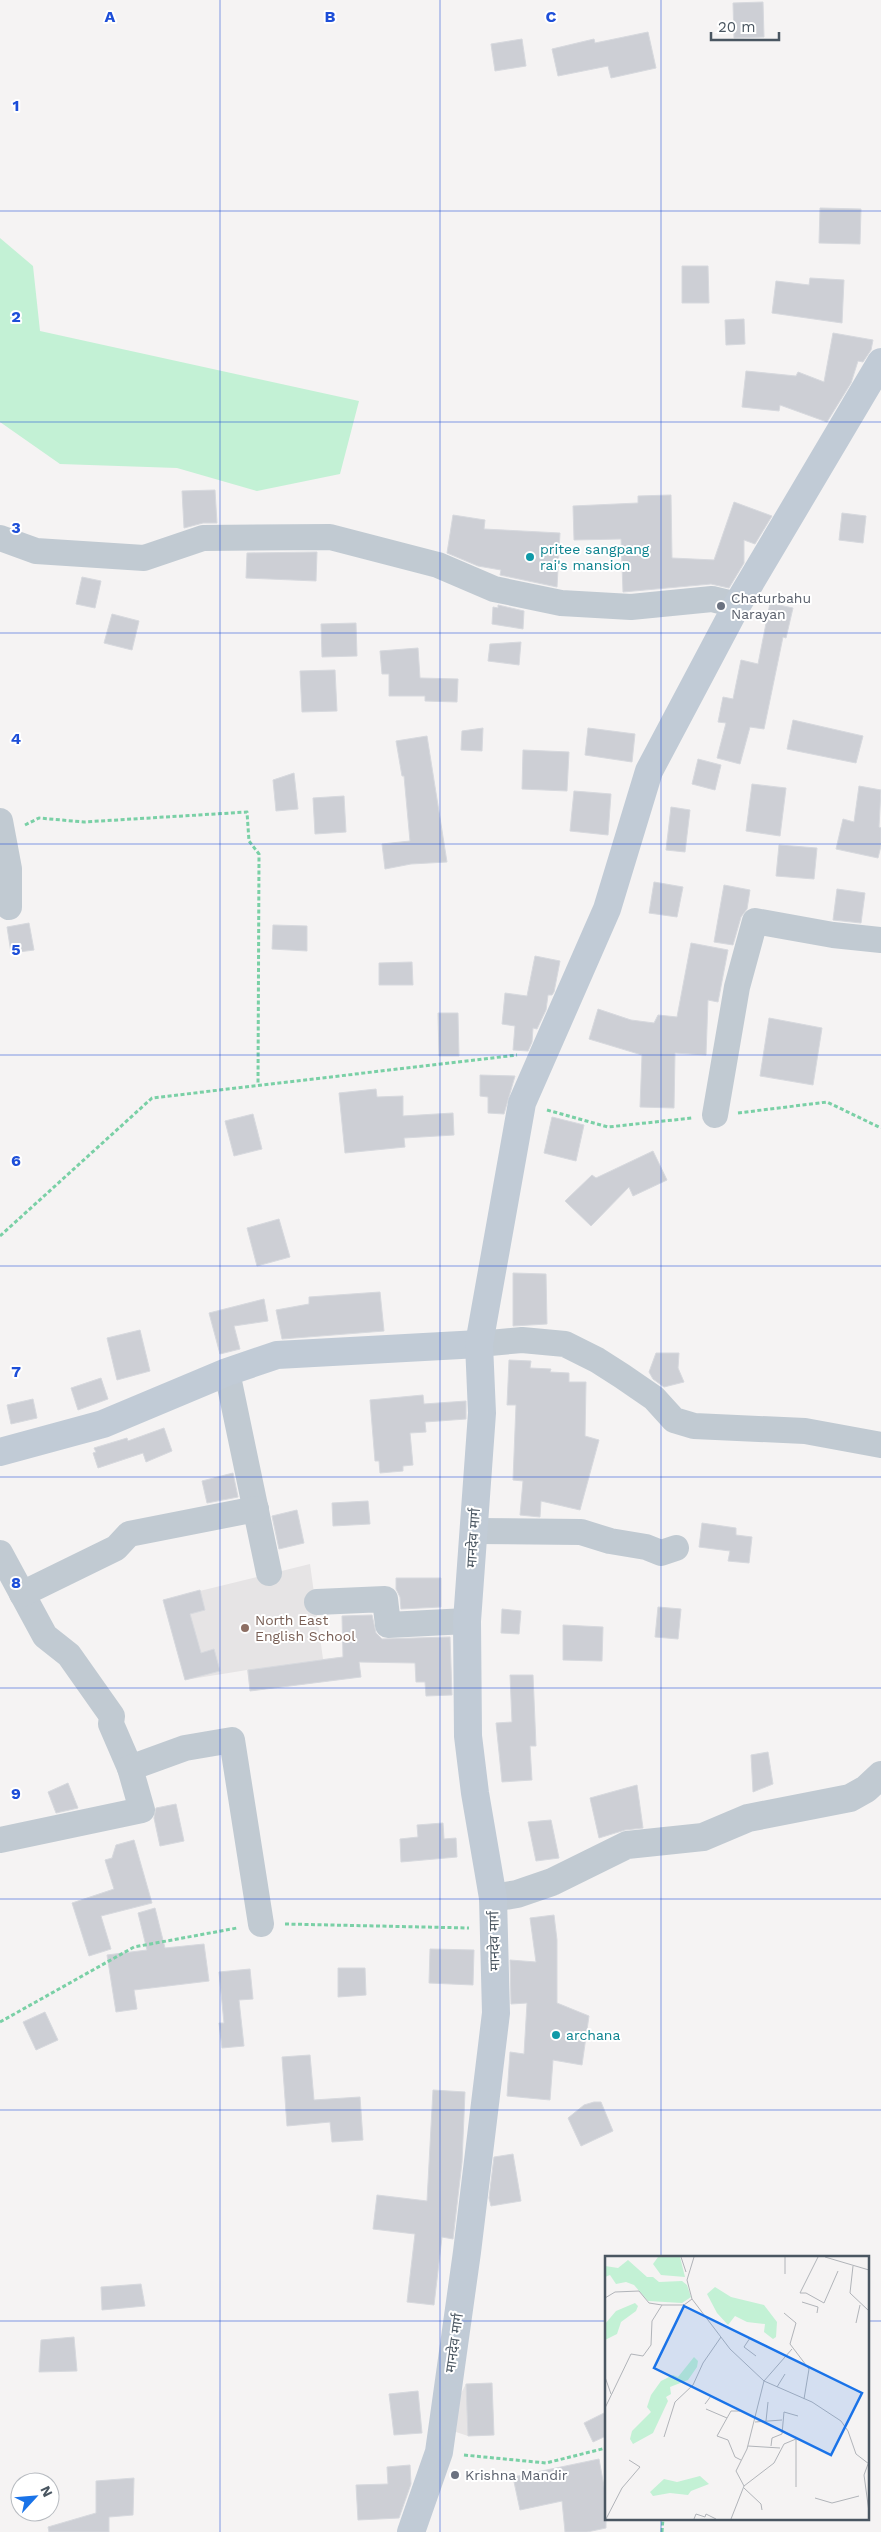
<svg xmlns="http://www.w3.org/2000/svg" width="881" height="2532" font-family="'Work Sans','Noto Sans Devanagari',sans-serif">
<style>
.education{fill:#e6e4e5}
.green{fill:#c3f1d5}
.building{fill:#cdcfd5;stroke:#d7d9de}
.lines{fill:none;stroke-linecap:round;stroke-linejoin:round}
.path{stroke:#7ad0a6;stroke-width:3;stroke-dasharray:4 2.5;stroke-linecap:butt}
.minor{stroke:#c1cad2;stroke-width:26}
.tertiary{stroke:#c1cad2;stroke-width:28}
.secondary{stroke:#c1cbd6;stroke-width:28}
.grid{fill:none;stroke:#1d4ed8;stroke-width:1;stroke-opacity:0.55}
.culture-dot{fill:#0f9aa8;stroke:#fff;stroke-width:2}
.worship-dot{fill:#6b7280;stroke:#fff;stroke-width:2}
.education-dot{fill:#8d6e63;stroke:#fff;stroke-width:2}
.labels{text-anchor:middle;stroke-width:4;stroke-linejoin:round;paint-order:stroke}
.culture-label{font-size:14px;fill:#0d838f;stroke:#fff;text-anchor:start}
.worship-label{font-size:14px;fill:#5b616d;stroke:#fff;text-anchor:start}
.street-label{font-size:14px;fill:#4a5661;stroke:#fff}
.education-label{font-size:14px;fill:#785e54;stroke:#fff;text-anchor:start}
.inset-road{fill:none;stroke:#b1b4b9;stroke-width:1}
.view{fill:#1a73e8;fill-opacity:0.15;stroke:#1a73e8;stroke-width:2.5}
.inset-edge{fill:none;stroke:#4a5661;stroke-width:2.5}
.grid-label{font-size:16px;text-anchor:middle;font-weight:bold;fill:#1d4ed8;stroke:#fff;stroke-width:4;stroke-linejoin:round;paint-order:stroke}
</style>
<rect width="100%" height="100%" fill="#f5f3f3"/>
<g class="education">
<polygon points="310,1564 323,1659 358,1655 361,1677 250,1691 247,1670 185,1680 163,1600"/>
<polygon points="492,2383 494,2435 468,2436 456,2432 458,2399 466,2384"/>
</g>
<polygon class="green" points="0,238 33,266 40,331 359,401 340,474 257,491 177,468 60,464 0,422"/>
<g class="building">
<polygon points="763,2 764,37 734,38 733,3"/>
<polygon points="648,32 656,68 611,78 608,66 558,76 552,49 594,39 595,43"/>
<polygon points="522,39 526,66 495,71 491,44"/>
<polygon points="820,208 861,209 860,244 819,243"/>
<polygon points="682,266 708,266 709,303 682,303"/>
<polygon points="810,278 844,280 842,323 772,313 776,281 809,285"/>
<polygon points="744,319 745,344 726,345 725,320"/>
<polygon points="833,333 873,340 871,350 863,362 858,361 851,383 827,422 780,405 779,411 742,407 746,371 796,376 798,372 824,382"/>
<polygon points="215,490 217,523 203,523 184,528 182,491"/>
<polygon points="671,495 672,558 714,560 734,502 772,516 755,544 744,540 744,563 729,588 711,584 623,592 621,539 574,540 573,506 638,503 638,496"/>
<polygon points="842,513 866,516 863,543 839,540"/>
<polygon points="453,515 485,520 484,529 560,533 557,587 500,575 501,570 478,566 447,553"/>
<polygon points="317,552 316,581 246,578 247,553"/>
<polygon points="82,577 101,581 95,608 76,604"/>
<polygon points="770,603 793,608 786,638 783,637 764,729 750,727 740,764 717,758 726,723 718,722 723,697 733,699 741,660 758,664"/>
<polygon points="498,605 524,611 523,629 492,624 493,607 498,608"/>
<polygon points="112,614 139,621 132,650 104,643"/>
<polygon points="356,623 357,656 322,657 321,624"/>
<polygon points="521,642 519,665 488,661 490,644"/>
<polygon points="418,648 420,678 458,679 457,702 425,701 425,696 389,696 389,674 382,674 380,651"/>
<polygon points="335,670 337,711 302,712 300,671"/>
<polygon points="793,720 863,736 856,763 787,749"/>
<polygon points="483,728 482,751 461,750 462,731"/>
<polygon points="588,728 635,734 632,762 585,755"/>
<polygon points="427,736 447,862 411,864 385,869 382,844 410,841 404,776 402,776 396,741"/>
<polygon points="523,750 569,752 567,791 522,789"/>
<polygon points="698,759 721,765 715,790 692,784"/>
<polygon points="294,773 298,809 276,811 273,780"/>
<polygon points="752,784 786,788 780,836 746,831"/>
<polygon points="859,786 881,790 879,827 881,828 881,846 878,858 836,849 843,819 854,822"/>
<polygon points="574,791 611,794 608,835 570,831"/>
<polygon points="344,796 346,832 315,834 313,798"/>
<polygon points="671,807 690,810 685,852 666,850"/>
<polygon points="779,845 817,848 814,879 776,876"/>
<polygon points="654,882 683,887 677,917 649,913"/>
<polygon points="724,885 750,890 747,909 741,917 733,945 714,942"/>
<polygon points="837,889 865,893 861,923 833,920"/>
<polygon points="29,923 34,950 11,953 7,927"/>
<polygon points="273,925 307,926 307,951 272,949"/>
<polygon points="691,943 728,950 718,1002 708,1000 706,1055 675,1053 674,1108 640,1107 642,1055 589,1039 598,1009 631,1020 654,1023 658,1015 677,1017"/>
<polygon points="535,956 560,961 554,992 552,995 548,995 546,1010 537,1029 533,1028 532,1042 528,1051 513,1050 515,1026 502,1024 505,993 527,996"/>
<polygon points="412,962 413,985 379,985 379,963"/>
<polygon points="438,1013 458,1013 459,1056 439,1056"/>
<polygon points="769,1018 822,1028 813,1085 760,1076"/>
<polygon points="480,1075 515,1076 504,1114 488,1113 488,1097 480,1096"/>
<polygon points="376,1089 377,1097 403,1096 403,1116 453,1113 454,1135 404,1138 405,1147 345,1153 339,1093"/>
<polygon points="253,1114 262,1149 234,1156 225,1121"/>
<polygon points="552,1117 584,1125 576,1161 544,1153"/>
<polygon points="653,1151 667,1180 633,1196 629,1187 591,1226 565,1201 592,1175 596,1178"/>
<polygon points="279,1219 290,1257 257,1266 247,1228"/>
<polygon points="513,1273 546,1274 547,1324 513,1326"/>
<polygon points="380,1292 384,1331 282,1339 276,1310 309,1304 309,1297"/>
<polygon points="264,1299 268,1321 234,1326 240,1349 220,1354 209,1313"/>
<polygon points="140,1330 150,1371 117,1380 107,1338"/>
<polygon points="656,1353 679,1353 678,1368 684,1382 664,1387 653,1379 649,1372"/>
<polygon points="509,1360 531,1361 530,1368 551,1369 550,1372 569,1373 569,1382 586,1382 585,1436 599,1440 580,1510 541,1501 540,1517 520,1515 523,1481 513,1480 516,1405 507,1405"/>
<polygon points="101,1378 108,1399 78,1410 71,1388"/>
<polygon points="423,1395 424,1404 466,1401 466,1419 425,1422 426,1432 410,1433 413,1465 403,1466 403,1471 380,1473 379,1461 375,1461 370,1400"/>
<polygon points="33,1399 37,1418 11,1424 7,1405"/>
<polygon points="164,1428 172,1451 146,1462 143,1453 98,1468 93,1453 96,1452 94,1448 127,1438 128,1441"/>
<polygon points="233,1473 238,1497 207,1503 202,1481"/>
<polygon points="368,1501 370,1524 333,1526 332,1503"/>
<polygon points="297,1510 304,1543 279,1549 272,1516"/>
<polygon points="702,1523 736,1528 736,1535 752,1537 749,1563 728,1561 730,1551 699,1547"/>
<polygon points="396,1578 441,1578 441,1607 401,1609 400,1597 396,1589"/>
<polygon points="200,1590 205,1610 190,1614 201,1653 214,1649 220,1671 185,1680 163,1600"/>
<polygon points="658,1607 681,1609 678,1639 655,1637"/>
<polygon points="502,1609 521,1611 519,1634 501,1633"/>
<polygon points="372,1615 376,1633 382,1639 450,1637 452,1695 426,1696 425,1682 416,1682 415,1663 359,1662 361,1677 250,1691 248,1670 343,1657 342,1616"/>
<polygon points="563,1625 603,1627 602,1661 563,1660"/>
<polygon points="510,1675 533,1675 536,1746 530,1746 532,1780 502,1782 496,1723 512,1722"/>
<polygon points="768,1752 773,1784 753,1792 751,1755"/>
<polygon points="68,1783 78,1808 56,1813 48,1792"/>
<polygon points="637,1785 643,1828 625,1830 599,1838 590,1798"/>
<polygon points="176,1804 184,1841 160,1846 154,1818 156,1808"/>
<polygon points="551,1820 559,1858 536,1861 528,1822"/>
<polygon points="443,1823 444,1839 456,1838 457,1857 401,1862 400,1839 418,1837 417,1825"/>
<polygon points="134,1840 152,1903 101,1916 111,1949 89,1956 72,1903 114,1889 105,1860 112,1858 116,1845"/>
<polygon points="155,1908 165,1948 204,1944 209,1981 134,1990 137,2009 116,2012 107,1955 147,1950 138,1913"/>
<polygon points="554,1915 557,1940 557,2003 589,2016 582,2065 553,2060 550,2100 507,2096 510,2052 524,2054 527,2003 511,2004 510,1960 536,1962 530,1918"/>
<polygon points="430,1949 474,1950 473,1985 429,1983"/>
<polygon points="338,1968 365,1968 366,1995 338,1997"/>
<polygon points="250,1969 253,1999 239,2000 244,2046 222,2048 219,2023 224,2023 219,1972"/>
<polygon points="45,2012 58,2040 36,2050 23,2022"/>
<polygon points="310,2055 314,2100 360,2097 363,2140 332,2142 330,2122 287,2126 282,2057"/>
<polygon points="433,2090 465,2092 462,2162 453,2239 442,2237 434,2305 407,2302 415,2234 373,2229 377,2195 427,2201"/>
<polygon points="594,2102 601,2102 613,2131 581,2146 568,2118 584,2105"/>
<polygon points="513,2154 521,2201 491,2206 489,2198 494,2157"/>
<polygon points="141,2284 145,2306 102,2310 101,2287"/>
<polygon points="74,2337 77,2371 39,2372 41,2340"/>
<polygon points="492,2383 494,2435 468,2436 466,2384"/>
<polygon points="418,2391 422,2433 394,2435 389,2394"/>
<polygon points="606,2412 606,2436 593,2442 584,2423"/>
<polygon points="599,2459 606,2497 606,2528 587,2532 565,2532 562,2501 520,2510 513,2477"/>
<polygon points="410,2465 411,2484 399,2518 358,2520 356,2485 388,2484 387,2467"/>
<polygon points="134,2478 133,2515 109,2517 109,2532 49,2532 48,2527 96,2513 96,2481"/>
</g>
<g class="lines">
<g class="path">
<polyline points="25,825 39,818 84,822 247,812 249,841 259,854 258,1085"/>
<polyline points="547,1110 608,1127 692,1118"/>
<polyline points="738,1113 827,1102 881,1128"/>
<polyline points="0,1236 152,1098 517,1055"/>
<polyline points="285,1924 469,1928"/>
<polyline points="0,2022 134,1947 237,1928"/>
<polyline points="464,2455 546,2463 606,2448"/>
<polyline points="662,2532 663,2518"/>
</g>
<g class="minor">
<polyline points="0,538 36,551 144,558 203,538 330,537 438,565 494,589 561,603 631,607 712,599 737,605"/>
<polyline points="0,821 9,869 9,907"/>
<polyline points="715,1115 737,987 755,921 833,935 881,940"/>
<polyline points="479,1344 522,1340 565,1344 597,1360 622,1376 654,1398 674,1420 694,1426 805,1431 881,1445"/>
<polyline points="227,1372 269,1573"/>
<polyline points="474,1531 581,1532 610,1541 646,1547 661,1553 676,1548"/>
<polyline points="0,1553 45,1636 69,1655 112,1716 111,1724 130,1768"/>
<polyline points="22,1594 116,1548 129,1534 256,1509"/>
<polyline points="317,1602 385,1599 388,1625 467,1621"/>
<polyline points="0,1840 142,1810 130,1768 185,1748 232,1740 261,1924"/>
</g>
<polyline class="tertiary" points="493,1898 517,1894 552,1882 627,1845 703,1837 748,1818 850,1798 866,1789 881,1775"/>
<g class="secondary">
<polyline points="0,1452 103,1424 227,1372 277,1355 479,1344"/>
<polyline points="411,2532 439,2452 467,2252 496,2013 493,1898 475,1793 468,1736 467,1621 482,1413 479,1344 522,1103 607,909 649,771 737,605 881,362"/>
</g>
</g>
<path class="grid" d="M220,0V2532M440,0V2532M661,0V2257M0,211H881M0,422H881M0,633H881M0,844H881M0,1055H881M0,1266H881M0,1477H881M0,1688H881M0,1899H881M0,2110H881M0,2321H606M867,2321H881M661,2518V2532"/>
<g class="culture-dot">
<circle cx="530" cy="557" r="5"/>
<circle cx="556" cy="2035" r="5"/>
</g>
<g class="worship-dot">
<circle cx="721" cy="606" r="5"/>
<circle cx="455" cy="2475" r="5"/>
</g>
<circle class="education-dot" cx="245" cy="1628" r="5"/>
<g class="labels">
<g class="culture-label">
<text x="540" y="554">pritee sangpang<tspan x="540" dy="16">rai's mansion</tspan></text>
<text x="566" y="2040">archana</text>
</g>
<g class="worship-label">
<text x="731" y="603">Chaturbahu<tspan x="731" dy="16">Narayan</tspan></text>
<text x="465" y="2480">Krishna Mandir</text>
</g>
<g class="street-label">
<text transform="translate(473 1538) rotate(-86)" y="5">मानदेव मार्ग</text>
<text transform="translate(494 1941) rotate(-91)" y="5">मानदेव मार्ग</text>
<text transform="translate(454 2343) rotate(-82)" y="5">मानदेव मार्ग</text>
</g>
<g class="education-label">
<text x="255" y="1625">North East<tspan x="255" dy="16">English School</tspan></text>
</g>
</g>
<g transform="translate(605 2256)">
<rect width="264" height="264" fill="#f5f3f3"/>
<path d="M53,1H75L80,21L56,19L48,8ZM23,4L42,21H48L54,26L77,25L82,29L86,41L77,47L43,45L29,29L21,26L11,28L5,19L0,21V10L13,12ZM110,31L126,41L159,49L172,66L171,81L168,83L159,76L160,68L142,66L130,60L123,69L112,57L102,38ZM30,47L33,50L31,55L16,66L12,78L0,84V68L11,55ZM89,101L93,105L92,111L83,124L65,131L66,138L61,141L63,145L48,177L28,188L25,183L27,175L46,156L42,151L46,139L56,125L68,119L73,121ZM95,220L104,228L86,235L83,239L65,237L48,240L45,236L59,223L72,226Z" fill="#c3f1d5"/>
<path class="inset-road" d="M76,1L81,16M89,1L82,24L87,43L125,93L159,125L207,146L236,165L243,175L251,198L264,208M180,1V18M213,1L195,37H201L219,47L233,15M220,1L264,14M248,10L245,37L264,55M0,42L10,36L34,35L44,47L57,49M197,46L213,51L212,57M179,57L191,67L185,88L204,113L199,143M251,67L255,49M145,82L139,91L151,100M0,121L6,138M159,125L187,93M172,131L180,118M100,148L106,140L113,143M0,152L26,98L38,100L46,89L47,65L57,49H79L87,43M101,153L122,162L112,180L123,184L130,201L136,204M122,162L126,155H135M161,165L163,146M150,166L177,164M59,181L70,146L88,129L98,107L116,81M143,190L175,192M166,190L167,182L177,178L179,156L193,160M263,208L259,219L264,256M139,230L169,207L179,188L191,183V231M139,232L156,248L157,254M210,242L227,247L254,240M1,263L17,232L35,211L24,204M89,263L91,258L100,261L101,258L111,263M126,263L139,230L131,215L142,193L159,125"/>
<path class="view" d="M79,50L257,137L226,199L49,112Z"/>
<rect width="264" height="264" class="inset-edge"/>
</g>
<g class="grid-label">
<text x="110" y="22">A</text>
<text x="330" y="22">B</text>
<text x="551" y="22">C</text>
<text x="16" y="111">1</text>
<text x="16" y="322">2</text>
<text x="16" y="533">3</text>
<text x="16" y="744">4</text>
<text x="16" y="955">5</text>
<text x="16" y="1166">6</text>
<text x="16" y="1377">7</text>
<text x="16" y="1588">8</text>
<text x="16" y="1799">9</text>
</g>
<g transform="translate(35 2497) rotate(64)"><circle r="24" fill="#ffffff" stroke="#b7bbc0"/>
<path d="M0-4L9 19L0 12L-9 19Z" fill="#1a73e8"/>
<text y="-8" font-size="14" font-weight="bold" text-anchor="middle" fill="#4a5661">N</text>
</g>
<path d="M711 32v8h68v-8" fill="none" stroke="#4a5661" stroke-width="2.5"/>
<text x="718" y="32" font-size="15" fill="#4a5661" stroke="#ffffff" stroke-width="4" paint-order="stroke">20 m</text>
</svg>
